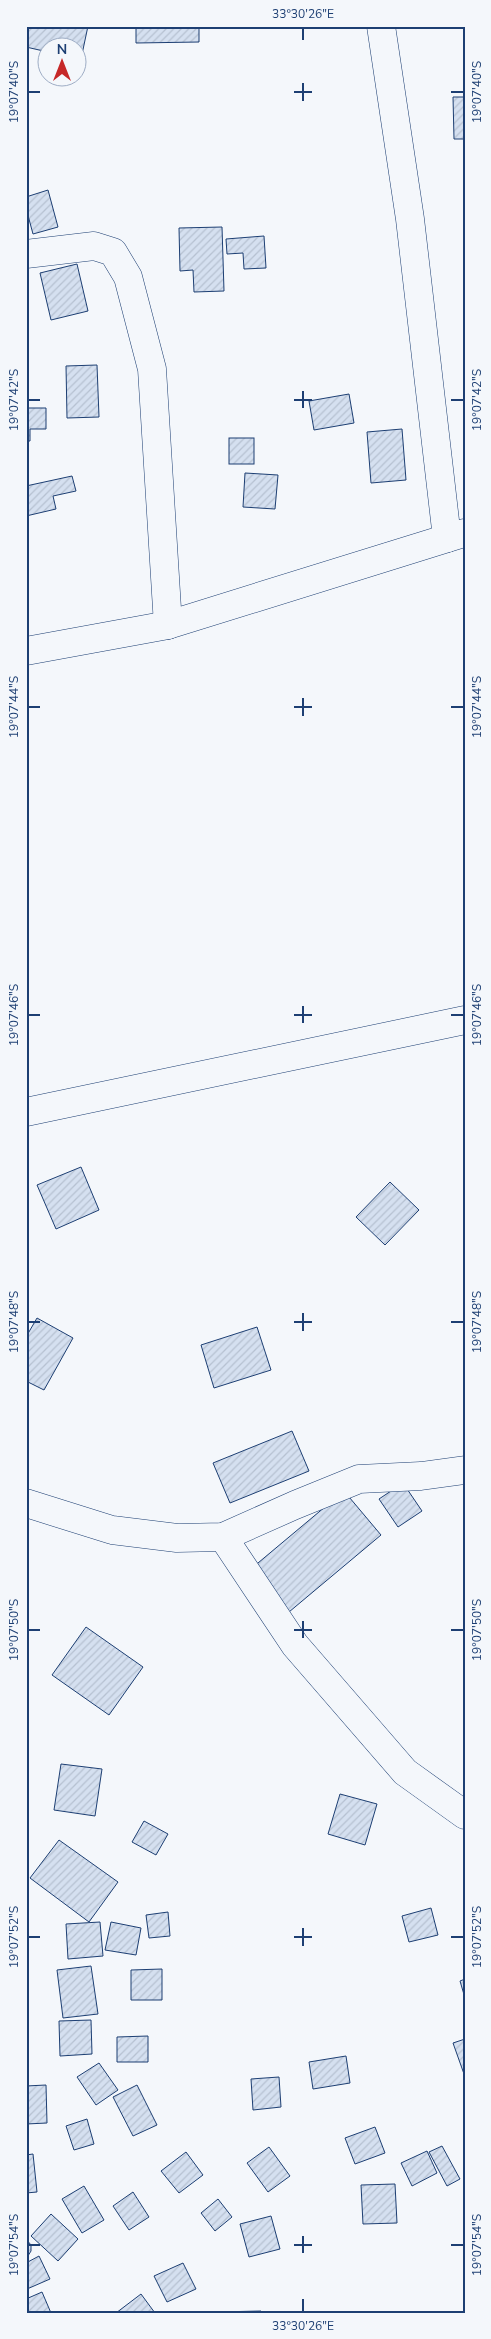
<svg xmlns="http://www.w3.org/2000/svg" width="491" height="2339" font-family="'Nunito Sans',sans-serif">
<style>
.building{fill:url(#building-hatch);stroke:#1d3f73}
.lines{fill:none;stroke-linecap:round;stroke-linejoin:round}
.minor-casing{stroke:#1d3f73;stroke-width:29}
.minor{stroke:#f4f7fb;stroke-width:28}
.ticks{fill:none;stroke:#1d3f73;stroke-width:2}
.neatline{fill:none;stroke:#1d3f73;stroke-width:2}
.ticks-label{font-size:12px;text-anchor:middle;fill:#1d3f73}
</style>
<defs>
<pattern id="building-hatch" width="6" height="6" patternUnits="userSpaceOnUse" patternTransform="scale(1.25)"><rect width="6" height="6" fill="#d5e0f0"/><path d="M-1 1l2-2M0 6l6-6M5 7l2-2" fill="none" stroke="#b6c1d1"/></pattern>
</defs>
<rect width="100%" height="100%" fill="#f4f7fb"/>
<g class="building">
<polygon points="26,26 88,26 81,59 78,58 78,48 48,48 48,52 26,47"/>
<polygon points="136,26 199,26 199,42 136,43"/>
<polygon points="453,97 465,97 465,139 454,139"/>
<polygon points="48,190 58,227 33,234 26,208 26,197"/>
<polygon points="222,227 224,291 194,292 193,270 180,271 179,228"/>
<polygon points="264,236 266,268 244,269 243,253 227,254 226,239"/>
<polygon points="77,264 88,311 51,320 40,273"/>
<polygon points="97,365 99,417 67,418 66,366"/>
<polygon points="349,394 354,423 314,430 309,401"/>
<polygon points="26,408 46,408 46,429 30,429 30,441 26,441"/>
<polygon points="402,429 406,480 371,483 367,432"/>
<rect x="229" y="438" width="25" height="26"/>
<polygon points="245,473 278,475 275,509 243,507"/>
<polygon points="72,476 76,491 53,496 56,509 26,516 26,486"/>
<polygon points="81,1167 99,1210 56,1229 37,1185"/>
<polygon points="390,1182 419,1210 385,1245 356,1217"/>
<polygon points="37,1318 73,1338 44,1390 26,1381 26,1337"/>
<polygon points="257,1327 271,1370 214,1388 201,1345"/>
<polygon points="292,1431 309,1471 230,1503 213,1463"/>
<polygon points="403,1483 422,1511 398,1527 379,1499"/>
<polygon points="344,1491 381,1535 289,1612 252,1568"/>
<polygon points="86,1627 143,1667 109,1715 52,1675"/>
<polygon points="61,1764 102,1769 95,1816 54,1810"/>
<polygon points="340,1794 377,1804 365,1845 328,1834"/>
<polygon points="144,1821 168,1834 156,1855 132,1842"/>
<polygon points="59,1840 118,1882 89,1922 30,1878"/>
<polygon points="431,1908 438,1935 409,1942 402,1916"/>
<polygon points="168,1912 170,1936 149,1938 146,1915"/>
<polygon points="100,1922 103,1956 68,1959 66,1924"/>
<polygon points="111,1922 141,1928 136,1955 105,1950"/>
<polygon points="91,1966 98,2014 63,2018 57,1970"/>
<polygon points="162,1969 162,2000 131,2000 131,1970"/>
<polygon points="465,1979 465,1998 460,1981"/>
<polygon points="91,2020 92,2054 60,2056 59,2021"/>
<polygon points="148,2036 148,2062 117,2062 117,2037"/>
<polygon points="465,2039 465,2074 464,2074 453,2043"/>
<polygon points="346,2056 350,2083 313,2089 309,2062"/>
<polygon points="99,2063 118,2090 96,2105 77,2077"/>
<polygon points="279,2077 281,2107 253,2110 251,2079"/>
<polygon points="46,2085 47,2123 26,2124 26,2086"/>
<polygon points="137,2085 157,2125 133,2136 113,2097"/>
<polygon points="87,2119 94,2144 74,2150 66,2126"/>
<polygon points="375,2127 385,2153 355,2164 345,2138"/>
<polygon points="442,2146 460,2179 447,2186 429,2152"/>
<polygon points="269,2147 290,2176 268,2192 247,2163"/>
<polygon points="427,2151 437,2173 412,2186 401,2163"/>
<polygon points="186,2152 203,2175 179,2193 161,2171"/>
<polygon points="33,2154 37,2192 26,2193 26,2155"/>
<polygon points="395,2184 397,2223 363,2224 361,2185"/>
<polygon points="84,2186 104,2220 82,2233 62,2199"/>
<polygon points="133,2192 149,2217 129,2230 113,2206"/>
<polygon points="218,2199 232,2217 215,2231 201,2213"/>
<polygon points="51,2214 78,2239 58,2261 31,2236"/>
<polygon points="271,2216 280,2249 249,2257 240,2224"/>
<polygon points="26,2239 31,2245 31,2251 26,2259"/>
<polygon points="39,2256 50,2279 27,2289 26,2263"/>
<polygon points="183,2263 196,2289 167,2302 154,2276"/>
<polygon points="42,2292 51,2313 26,2313 26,2299"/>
<polygon points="141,2294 155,2313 116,2313"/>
<polygon points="261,2311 261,2313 218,2313 218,2312"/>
</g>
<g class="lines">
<defs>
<g id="minor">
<polyline points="381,26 410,219 447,538"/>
<polyline points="26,254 94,246 113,252 128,277 152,369 168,625"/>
<polyline points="26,651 168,625 464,533"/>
<polyline points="26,1112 465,1020"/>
<polyline points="26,1503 112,1530 177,1538 223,1537 295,1505 359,1479 421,1476 465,1470"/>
<polyline points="223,1537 295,1645 405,1772 465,1815"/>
</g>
</defs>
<use href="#minor" class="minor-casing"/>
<use href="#minor" class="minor"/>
</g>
<path class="ticks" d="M303,28V40M303,83V101M28,92H40M294,92H312M451,92H464M303,391V408M28,400H40M294,400H312M451,400H464M303,698V716M28,707H40M294,707H312M451,707H464M303,1006V1023M28,1015H40M294,1015H312M451,1015H464M303,1313V1331M28,1322H40M294,1322H312M451,1322H464M303,1621V1638M28,1630H40M294,1630H312M451,1630H464M303,1928V1946M28,1937H40M294,1937H312M451,1937H464M303,2236V2253M28,2245H40M294,2245H312M451,2245H464M303,2299V2312"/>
<rect width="491" height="2339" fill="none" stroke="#f4f7fb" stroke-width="55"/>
<g transform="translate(62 62)"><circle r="24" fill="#f4f7fb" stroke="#9eadc5"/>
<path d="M0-4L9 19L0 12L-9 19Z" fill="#c62828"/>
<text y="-8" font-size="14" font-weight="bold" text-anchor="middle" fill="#1d3f73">N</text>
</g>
<rect x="28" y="28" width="436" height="2284" class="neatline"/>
<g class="ticks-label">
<text x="303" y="18">33°30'26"E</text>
<text transform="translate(14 92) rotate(-90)" y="4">19°07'40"S</text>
<text transform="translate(477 92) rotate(-90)" y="4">19°07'40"S</text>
<text transform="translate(14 400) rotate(-90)" y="4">19°07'42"S</text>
<text transform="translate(477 400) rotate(-90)" y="4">19°07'42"S</text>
<text transform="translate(14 707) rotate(-90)" y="4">19°07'44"S</text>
<text transform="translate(477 707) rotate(-90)" y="4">19°07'44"S</text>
<text transform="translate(14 1015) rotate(-90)" y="4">19°07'46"S</text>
<text transform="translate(477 1015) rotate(-90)" y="4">19°07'46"S</text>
<text transform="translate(14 1322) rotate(-90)" y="4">19°07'48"S</text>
<text transform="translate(477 1322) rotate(-90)" y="4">19°07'48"S</text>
<text transform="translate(14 1630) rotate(-90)" y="4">19°07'50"S</text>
<text transform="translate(477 1630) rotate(-90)" y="4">19°07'50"S</text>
<text transform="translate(14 1937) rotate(-90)" y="4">19°07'52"S</text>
<text transform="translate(477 1937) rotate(-90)" y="4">19°07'52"S</text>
<text transform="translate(14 2245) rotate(-90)" y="4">19°07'54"S</text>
<text transform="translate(477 2245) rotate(-90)" y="4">19°07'54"S</text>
<text x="303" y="2330">33°30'26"E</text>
</g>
</svg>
